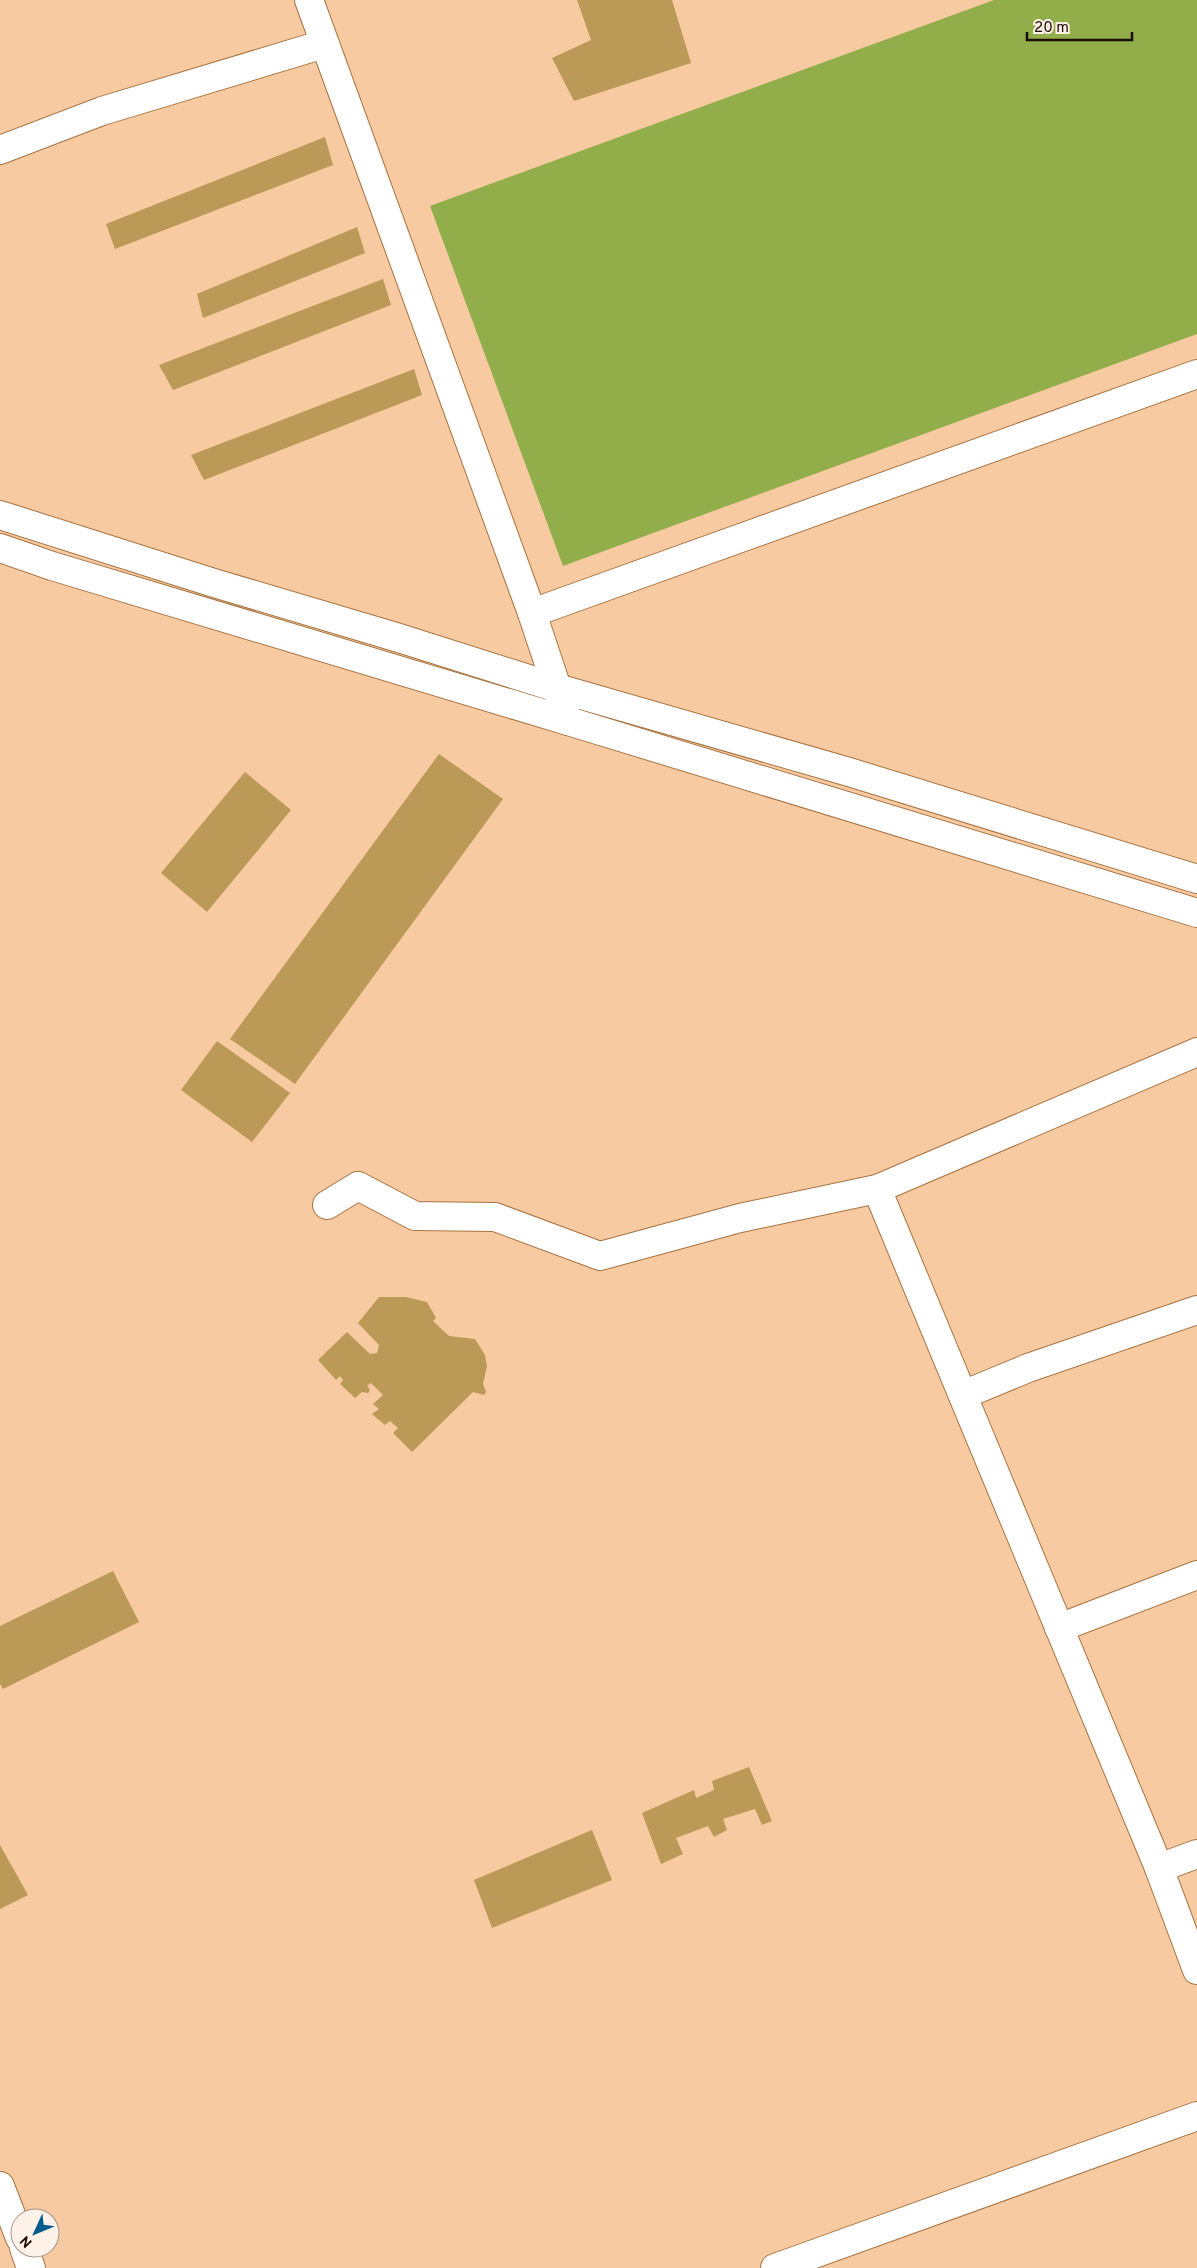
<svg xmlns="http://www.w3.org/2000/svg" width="1197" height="2268" font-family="Overpass,sans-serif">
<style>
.forest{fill:#92ae4b}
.building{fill:#bb9956}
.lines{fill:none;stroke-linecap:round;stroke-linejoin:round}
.minor-casing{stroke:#a87341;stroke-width:30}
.tertiary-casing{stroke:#a87341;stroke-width:30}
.secondary-casing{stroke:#a87341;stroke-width:30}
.minor{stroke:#fff;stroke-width:28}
.tertiary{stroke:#fff;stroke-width:28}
.secondary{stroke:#fff;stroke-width:28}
</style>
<rect width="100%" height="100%" fill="#f8caa1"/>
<polygon class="forest" points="994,0 1197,0 1197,334 563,566 430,206"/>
<g class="building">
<polygon points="577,0 672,0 691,63 574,101 552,58 591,40"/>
<polygon points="325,137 333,165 115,249 106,224"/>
<polygon points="357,227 365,253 203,318 197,294"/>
<polygon points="383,279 391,305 173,390 159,365"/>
<polygon points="414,369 422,395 204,480 191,455"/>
<polygon points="439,754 503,799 295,1084 230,1039"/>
<polygon points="245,772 291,810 207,912 161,873"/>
<polygon points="217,1041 290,1093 252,1142 181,1090"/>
<polygon points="379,1297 406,1297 427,1302 436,1318 433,1321 449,1336 475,1339 485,1355 487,1366 483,1384 486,1392 484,1395 473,1392 412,1452 393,1433 398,1428 390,1421 385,1425 372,1414 379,1409 373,1404 383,1395 371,1383 367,1386 370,1390 368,1393 362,1392 355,1398 340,1384 343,1380 340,1376 336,1380 318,1360 347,1332 370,1354 377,1353 379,1345 358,1323"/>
<polygon points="113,1571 139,1622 3,1689 0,1684 0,1626"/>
<polygon points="749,1767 772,1821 762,1825 755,1809 723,1819 727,1830 714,1837 708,1826 676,1838 683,1854 661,1864 642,1813 694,1790 696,1798 714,1790 712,1781"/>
<polygon points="592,1830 612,1880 492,1928 474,1880"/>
<polygon points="0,1845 28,1895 0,1909"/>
</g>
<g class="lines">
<defs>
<g id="minor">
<polyline points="309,0 532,613 568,721"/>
<polyline points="0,150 102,111 324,44"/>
<polyline points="532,613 1197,374"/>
<polyline points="1197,1052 877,1189 1159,1868 1197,1854"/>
<polyline points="327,1205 358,1186 415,1216 495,1217 600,1256 740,1218 877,1189"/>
<polyline points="963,1395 1028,1368 1197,1310"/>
<polyline points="1059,1628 1197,1575"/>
<polyline points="1159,1868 1197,1970"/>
<polyline points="775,2268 1197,2116"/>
</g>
<g id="tertiary">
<polyline points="0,2186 20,2238"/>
<polyline points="24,2248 31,2268"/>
</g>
<g id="secondary">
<polyline points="0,515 214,583 399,638 557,688 849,772 1197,879"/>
<polyline points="0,548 52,566 568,721 1197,913"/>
</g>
</defs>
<use href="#minor" class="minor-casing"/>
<use href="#tertiary" class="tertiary-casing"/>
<use href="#secondary" class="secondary-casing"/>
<use href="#minor" class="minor"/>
<use href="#tertiary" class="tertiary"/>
<use href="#secondary" class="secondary"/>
</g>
<g transform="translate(35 2233) rotate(226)"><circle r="24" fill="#fef2e8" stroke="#a4958b"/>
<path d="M0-4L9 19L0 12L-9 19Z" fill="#035b8d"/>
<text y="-8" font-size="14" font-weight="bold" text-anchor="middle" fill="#1d0a00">N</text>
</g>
<path d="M1027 32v8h105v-8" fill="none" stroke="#1d0a00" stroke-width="2.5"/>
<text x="1034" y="32" font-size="15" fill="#1d0a00" stroke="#fef2e8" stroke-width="4" paint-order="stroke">20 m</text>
</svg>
